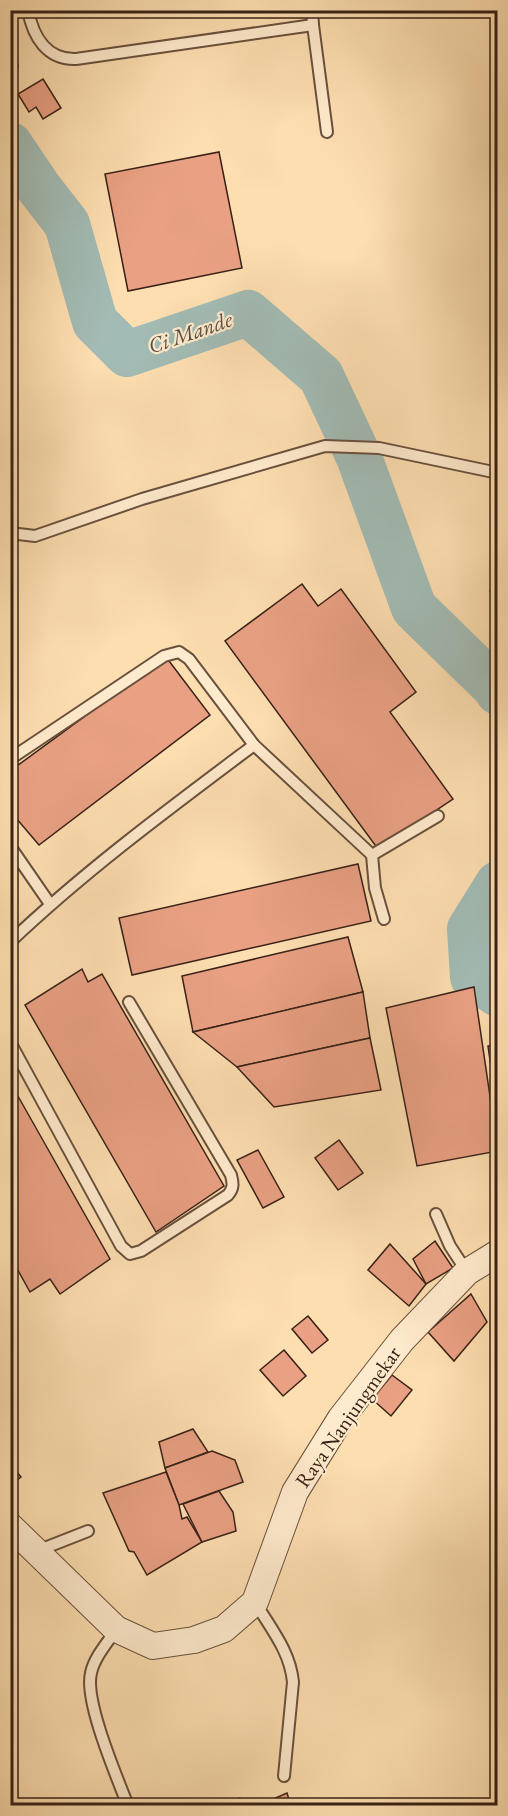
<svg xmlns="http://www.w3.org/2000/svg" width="508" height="1816" font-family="'EB Garamond',serif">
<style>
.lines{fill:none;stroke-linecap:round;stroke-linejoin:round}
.river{stroke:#a2bbb4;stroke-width:46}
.building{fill:#e9a083;stroke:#382117;stroke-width:1.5}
.service-casing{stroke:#69503d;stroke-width:14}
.tertiary-casing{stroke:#69503d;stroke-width:28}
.service{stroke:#feeacc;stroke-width:10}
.tertiary{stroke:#feeacc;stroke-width:26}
.labels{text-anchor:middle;stroke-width:4.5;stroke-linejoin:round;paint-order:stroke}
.street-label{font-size:21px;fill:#382117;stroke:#feeacc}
.water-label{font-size:22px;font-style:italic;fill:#584f46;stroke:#feeacc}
</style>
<rect width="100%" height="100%" fill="#fddeb0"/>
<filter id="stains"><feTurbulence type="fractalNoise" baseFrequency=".00333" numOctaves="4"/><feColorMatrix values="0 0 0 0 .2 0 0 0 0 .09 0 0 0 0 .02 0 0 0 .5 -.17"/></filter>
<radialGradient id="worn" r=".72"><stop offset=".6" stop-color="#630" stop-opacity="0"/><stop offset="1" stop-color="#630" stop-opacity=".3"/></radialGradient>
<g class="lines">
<g class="river">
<polyline points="10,145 39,188 67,224 95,322 127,354 248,313 321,376 359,457 414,608 495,687 498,692"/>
<polyline points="498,884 470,929 473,977 498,994"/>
</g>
</g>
<g class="building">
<polygon points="10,10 18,67 10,68"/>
<polygon points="43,79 61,108 43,119 36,107 29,112 18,94"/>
<polygon points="219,152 242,268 128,291 105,174"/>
<polygon points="302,584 318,606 341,589 416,692 390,712 453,799 378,849 225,641"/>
<polygon points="498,587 498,607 490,591"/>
<polygon points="166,657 210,715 39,845 10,811 10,771"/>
<polygon points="358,864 371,921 132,975 119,918"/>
<polygon points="348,937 363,992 193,1032 182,976"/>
<polygon points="82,969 88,982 102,974 224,1186 156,1232 25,1005"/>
<polygon points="474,987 498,1151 417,1166 386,1008"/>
<polygon points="363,992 370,1038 237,1067 193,1032"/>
<polygon points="370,1038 381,1090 274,1107 237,1067"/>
<polygon points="498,1044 498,1094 495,1095 488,1046"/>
<polygon points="10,1082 110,1259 60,1294 50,1279 30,1292 10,1256"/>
<polygon points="498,1097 498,1115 491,1098"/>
<polygon points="339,1140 363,1173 338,1190 315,1158"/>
<polygon points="258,1150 284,1197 263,1208 237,1160"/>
<polygon points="435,1241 453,1268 426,1284 413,1259"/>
<polygon points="390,1244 426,1284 409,1306 368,1270"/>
<polygon points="471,1294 487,1322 454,1361 428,1332"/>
<polygon points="308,1316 328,1340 312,1353 292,1329"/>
<polygon points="284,1350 306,1376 283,1396 260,1370"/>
<polygon points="392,1375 412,1390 391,1416 372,1399"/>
<polygon points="193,1429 208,1452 165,1468 159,1442"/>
<polygon points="212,1451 235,1460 243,1482 179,1505 165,1468"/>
<polygon points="10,1464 21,1477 10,1486"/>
<polygon points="166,1472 179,1505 182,1519 187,1517 202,1542 147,1575 134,1552 129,1551 103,1493"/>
<polygon points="219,1491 233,1512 236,1531 202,1542 183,1504"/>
<polygon points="287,1793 291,1806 257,1806"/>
<polygon points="240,1798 244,1806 220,1806"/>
</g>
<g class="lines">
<defs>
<g id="service">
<path d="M28,10C33,37 47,60 76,59L313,25L312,10"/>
<polyline points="313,25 327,132"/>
<polyline points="10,533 35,536 142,499 325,446 379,448 498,473"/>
<polyline points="10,759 164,656 179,652 189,659 254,745 372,855 375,888 384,919"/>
<polyline points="10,846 50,904"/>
<polyline points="372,855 438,816"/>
<path d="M10,942C86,870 170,808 254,745"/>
<path d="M10,1042L121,1246L130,1254L141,1251L228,1195C234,1188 233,1183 231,1175L129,1002"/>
<polyline points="436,1214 450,1246 467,1272"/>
<polyline points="37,1551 88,1531"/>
<path d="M255,1602C271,1629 290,1651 293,1682L284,1776"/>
<path d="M116,1630C107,1643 94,1658 91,1673C84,1701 117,1777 128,1806"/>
</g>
<polyline id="tertiary" points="10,1526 116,1629 153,1646 194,1640 224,1629 255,1602 295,1492 341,1418 402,1340 467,1272 498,1253"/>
</defs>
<use href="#service" class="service-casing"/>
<use href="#tertiary" class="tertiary-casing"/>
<use href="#service" class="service"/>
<use href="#tertiary" class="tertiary"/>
</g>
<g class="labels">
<g class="street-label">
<text transform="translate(348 1417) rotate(-55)" y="7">Raya Nanjungmekar</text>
</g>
<g class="water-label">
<text transform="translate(190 332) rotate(-19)" y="8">Ci Mande</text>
</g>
</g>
<rect width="508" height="1816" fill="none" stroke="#fddeb0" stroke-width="36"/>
<rect x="12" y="12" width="484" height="1792" fill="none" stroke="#382117" stroke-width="3"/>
<rect x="18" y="18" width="472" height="1780" fill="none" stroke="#382117" stroke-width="1.5"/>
<rect width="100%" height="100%" filter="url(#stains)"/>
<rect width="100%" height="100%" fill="url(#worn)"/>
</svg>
